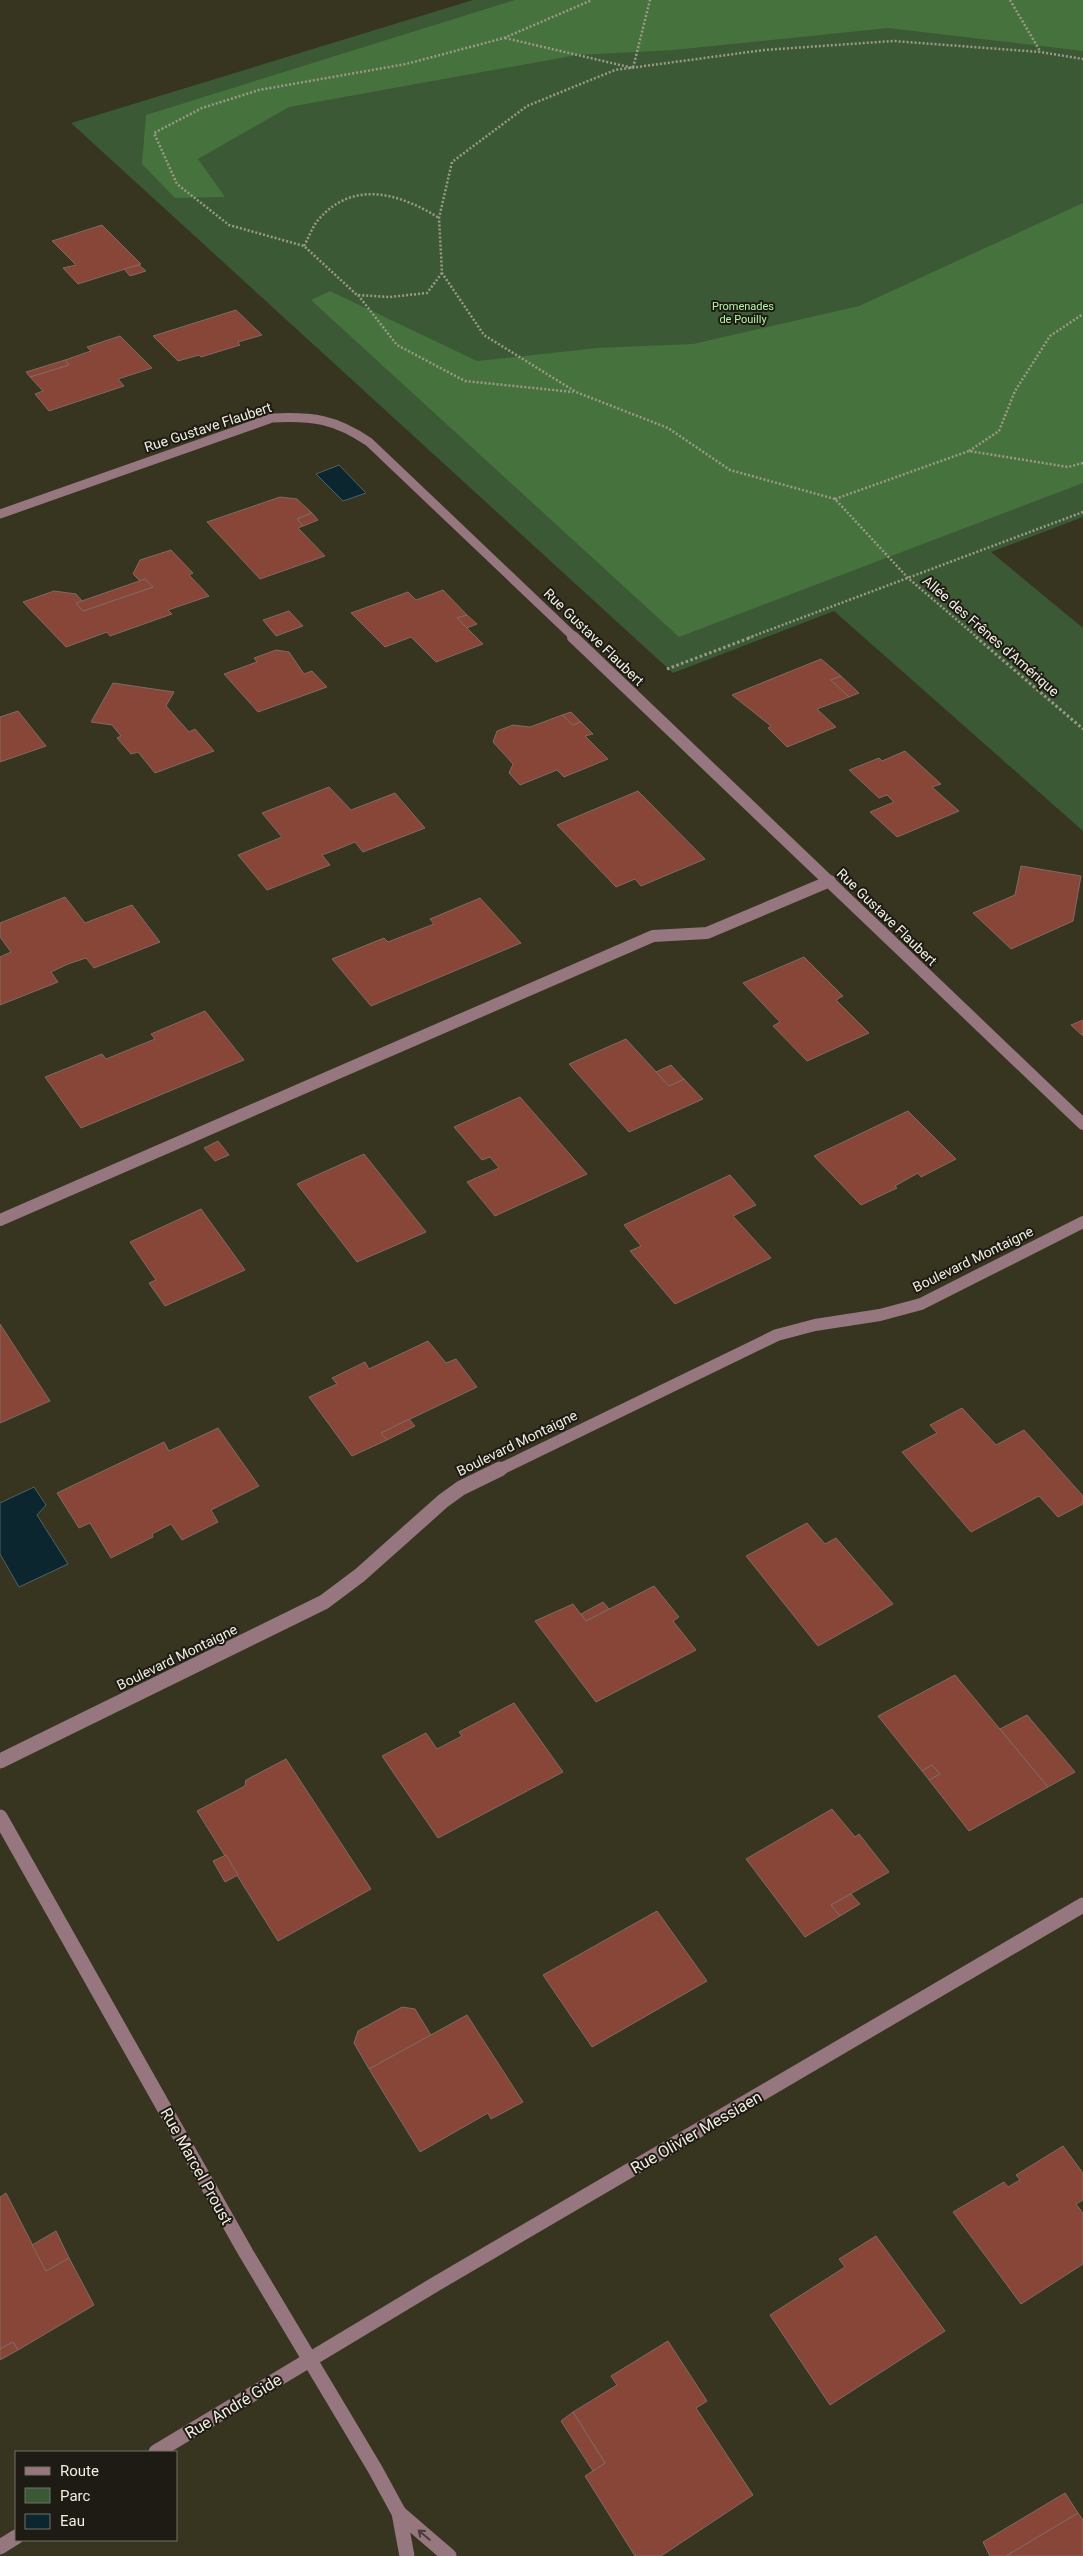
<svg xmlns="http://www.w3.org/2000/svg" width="1083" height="2556" font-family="Roboto,sans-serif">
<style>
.green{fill:#3b5935}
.forest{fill:#46723d}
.water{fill:#0b262f;stroke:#506265}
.building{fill:#874637;stroke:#826a64}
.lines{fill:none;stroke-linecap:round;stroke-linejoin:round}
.path-far1{stroke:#9c9989;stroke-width:2.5;stroke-dasharray:2 2;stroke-linecap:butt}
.path{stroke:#9c9989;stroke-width:3;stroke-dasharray:2.5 2.5;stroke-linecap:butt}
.minor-far2{stroke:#97777f;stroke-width:9}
.minor-far1{stroke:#97777f;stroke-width:12}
.minor{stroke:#97777f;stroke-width:15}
.oneway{stroke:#483b39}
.labels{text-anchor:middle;stroke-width:4;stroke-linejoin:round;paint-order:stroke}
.far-park-label{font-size:11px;fill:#b4f6a8;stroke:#1d1b13}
.street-label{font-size:14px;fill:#f1efe2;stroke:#1d1b13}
.near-street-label{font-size:16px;fill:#f1efe2;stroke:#1d1b13}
</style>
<rect width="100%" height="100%" fill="#373420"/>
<polygon class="green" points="473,0 1083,0 1083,517 991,552 1083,628 1083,831 834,611 673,673 71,123"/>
<g class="forest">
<polygon points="515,0 1083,0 1083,51 888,28 673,50 577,55 289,107 198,159 225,197 175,198 142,164 146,115"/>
<polygon points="1083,203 1083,483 679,637 311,300 330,291 477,361 597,348 693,344 859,306"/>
</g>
<g class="water">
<polygon points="339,465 366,493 343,501 316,474"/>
<polygon points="34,1487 46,1505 37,1515 68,1564 19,1587 0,1554 0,1503"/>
</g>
<g class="building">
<polygon points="102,225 141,264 78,284 63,268 76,265 52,241"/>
<polygon points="139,265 146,271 130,276 124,269"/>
<polygon points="236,310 262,335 238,342 240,345 201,357 199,355 178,361 153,336"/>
<polygon points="120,336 152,368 118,379 124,386 49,411 35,394 43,391 30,377 69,365 65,360 91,351 87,347"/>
<polygon points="65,360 69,365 30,377 26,372"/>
<polygon points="280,497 297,499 312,513 297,519 303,526 298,528 325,556 260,579 207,522"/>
<polygon points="312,513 318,520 303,526 297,519"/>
<polygon points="171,550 193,573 189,575 209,596 168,610 172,614 110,636 107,632 66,647 23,602 54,591 76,594 83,602 76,603 83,611 153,587 145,579 140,581 133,574 140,560"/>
<polygon points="145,579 153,587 83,611 76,603"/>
<polygon points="443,590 467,615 457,618 483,644 436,662 411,637 385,647 351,613 408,592 416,600"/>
<polygon points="289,611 303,626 276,636 263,620"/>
<polygon points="467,615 477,624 467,628 457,618"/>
<polygon points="276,650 289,652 304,674 312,671 327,687 258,712 224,674 257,662 254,658"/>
<polygon points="821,659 841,676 831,680 849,697 817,709 836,727 787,747 768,728 771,726 732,695"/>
<polygon points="841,676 859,693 849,697 831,680"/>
<polygon points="113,683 174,692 166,706 189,732 195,729 214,751 155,773 138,752 131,754 117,738 121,736 112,725 91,722"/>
<polygon points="18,711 46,746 0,762 0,717"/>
<polygon points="571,712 581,722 573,725 562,715"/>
<polygon points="562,715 573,725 581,722 593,734 585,736 608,759 564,777 557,770 520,785 509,773 513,764 493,742 497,731 513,725 530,727"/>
<polygon points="905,751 941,784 932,787 959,811 897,837 870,812 894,802 887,795 879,798 849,770 879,758 882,761"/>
<polygon points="329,787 351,810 395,793 425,828 363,852 355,842 338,849 322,855 330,865 267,890 238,855 282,837 262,813"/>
<polygon points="638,791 705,859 641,886 635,879 616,887 557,825"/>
<polygon points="1021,866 1081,876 1073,921 1011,949 973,913 1015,895"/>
<polygon points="65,897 85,923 132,905 160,942 94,968 86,958 68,964 51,972 58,982 0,1005 0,957 11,952 0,937 0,923"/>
<polygon points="480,898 521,943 371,1006 332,959 384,938 388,942 434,924 430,919"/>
<polygon points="804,957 843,996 836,1000 869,1033 807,1061 773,1026 780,1022 743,983"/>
<polygon points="205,1011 244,1060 81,1128 45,1077 102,1054 106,1059 155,1039 151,1034"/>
<polygon points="1083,1020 1083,1036 1071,1025"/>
<polygon points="626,1039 669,1086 684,1079 703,1099 629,1132 569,1064"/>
<polygon points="671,1065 684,1079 669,1086 656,1072"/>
<polygon points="520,1097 587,1174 495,1216 467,1182 499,1168 490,1157 482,1160 454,1127"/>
<polygon points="908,1111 956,1159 921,1177 918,1173 895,1186 897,1188 861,1205 814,1156"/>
<polygon points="218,1141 229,1155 215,1161 204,1148"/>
<polygon points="364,1154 426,1232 357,1262 297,1184"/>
<polygon points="730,1175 756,1205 733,1216 771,1258 675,1304 630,1251 641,1246 624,1225"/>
<polygon points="201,1209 245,1270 165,1306 149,1283 156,1280 130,1242"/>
<polygon points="0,1324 50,1401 0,1423"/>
<polygon points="428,1341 446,1363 456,1359 477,1387 381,1433 387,1440 352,1456 309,1397 337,1384 332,1378 365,1362 369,1369"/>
<polygon points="962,1408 996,1445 1024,1430 1083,1496 1083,1504 1058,1517 1039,1496 971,1532 902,1452 937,1433 930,1425"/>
<polygon points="409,1419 415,1426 387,1440 381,1433"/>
<polygon points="218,1428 259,1486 211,1510 218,1522 182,1540 171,1524 152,1534 153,1537 111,1558 90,1523 79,1528 57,1493 164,1442 169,1451"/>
<polygon points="807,1523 825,1544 836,1538 893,1604 818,1646 746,1556"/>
<polygon points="654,1586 679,1617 673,1621 696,1650 596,1702 535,1621 573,1604 586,1621"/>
<polygon points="603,1602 609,1609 586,1621 581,1614"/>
<polygon points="955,1675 1048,1787 969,1831 929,1780 940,1774 932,1765 922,1771 878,1716"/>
<polygon points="514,1703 563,1772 438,1838 382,1756 426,1733 437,1749 462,1736 459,1732"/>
<polygon points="1027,1715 1075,1772 1048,1787 1000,1729"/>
<polygon points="286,1759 371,1889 278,1941 197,1811 245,1786 246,1780"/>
<polygon points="932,1765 940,1774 929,1780 922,1771"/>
<polygon points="832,1809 855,1837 859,1834 889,1872 831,1905 840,1916 805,1937 746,1859"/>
<polygon points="226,1855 238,1875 225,1882 213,1861"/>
<polygon points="851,1894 860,1904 840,1916 831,1905"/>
<polygon points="657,1911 707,1981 592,2047 543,1975"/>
<polygon points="402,2007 415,2009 431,2035 369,2069 354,2043 358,2031"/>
<polygon points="467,2015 523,2102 491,2119 488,2113 420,2152 369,2069"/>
<polygon points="1063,2146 1083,2173 1083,2200 1076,2204 1083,2213 1083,2264 1021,2304 953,2212 1004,2182 1008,2187 1020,2180 1016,2175"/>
<polygon points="6,2193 46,2271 69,2258 94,2305 18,2350 13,2342 0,2349 0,2197"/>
<polygon points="56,2231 69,2258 46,2271 32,2245"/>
<polygon points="876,2236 945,2331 830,2405 770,2315 845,2267 839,2259"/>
<polygon points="668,2341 707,2401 696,2408 753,2495 661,2556 635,2556 585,2476 605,2463 573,2412 617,2385 611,2376"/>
<polygon points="13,2342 18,2350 0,2360 0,2349"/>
<polygon points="573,2412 605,2463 593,2471 561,2421"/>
<polygon points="1065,2493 1078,2513 1006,2556 990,2556 983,2542"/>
<polygon points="1078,2513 1083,2520 1083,2556 1006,2556"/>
</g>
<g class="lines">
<g class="path-far1">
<polyline points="1010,0 1040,51"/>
<polyline points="505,38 633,68 650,0"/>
<path d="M304,246C309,237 312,227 319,219C354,179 401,194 439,218"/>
<polyline points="442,273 427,293 390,297 357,295 304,246 229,225 177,184 154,133 202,108 259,90 406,64 504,38 592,0"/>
<polyline points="358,295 397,345 465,381 573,392"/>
<polyline points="969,451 999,431 1015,391 1050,336 1083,314"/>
<polyline points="835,499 969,451 1068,467 1083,463"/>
<polyline points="748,638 1083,512"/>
<polyline points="978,638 908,578 835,499 730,470 668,428 576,392 484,335 442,273 439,218 452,162 527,106 615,70 764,50 893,41 1040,52 1083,59"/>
</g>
<g class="path">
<polyline points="976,637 1083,729"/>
<polyline points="667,669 752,637"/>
</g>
<path class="minor-far2" d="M0,514L272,418C313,416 335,419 369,442L575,638"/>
<g class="minor-far1">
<polyline points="573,637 1083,1124"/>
<polyline points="0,1220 653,936 707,933 830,881"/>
<polyline points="497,1471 777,1335 815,1325 880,1315 921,1304 1083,1222"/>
</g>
<g class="minor">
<polyline points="0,1761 324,1602 360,1575 443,1501 461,1488 500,1469"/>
<polyline points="0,1817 246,2253 375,2469 399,2513 407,2556"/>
<polyline points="156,2452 434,2285 1083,1905"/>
<polyline points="399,2513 449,2556"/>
<polyline points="0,2547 16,2537"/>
</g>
</g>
<defs><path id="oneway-shaft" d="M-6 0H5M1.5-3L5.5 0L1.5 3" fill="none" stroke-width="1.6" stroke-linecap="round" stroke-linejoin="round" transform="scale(1.25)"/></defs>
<use class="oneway" href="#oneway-shaft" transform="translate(424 2535) rotate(-140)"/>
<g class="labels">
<g class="far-park-label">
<text x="743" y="310">Promenades<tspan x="743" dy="13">de Pouilly</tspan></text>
</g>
<g class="street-label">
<text transform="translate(208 427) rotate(-18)" y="5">Rue Gustave Flaubert</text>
<text transform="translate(991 636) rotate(41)" y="5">Allée des Frênes d'Amérique</text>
<text transform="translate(594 637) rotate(44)" y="5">Rue Gustave Flaubert</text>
<text transform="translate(887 917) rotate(44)" y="5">Rue Gustave Flaubert</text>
<text transform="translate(973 1259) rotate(-26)" y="5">Boulevard Montaigne</text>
<text transform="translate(517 1443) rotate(-26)" y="5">Boulevard Montaigne</text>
<text transform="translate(177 1657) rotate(-26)" y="5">Boulevard Montaigne</text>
</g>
<g class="near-street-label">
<text transform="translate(696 2132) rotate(-30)" y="6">Rue Olivier Messiaen</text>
<text transform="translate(197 2166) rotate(61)" y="6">Rue Marcel Proust</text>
<text transform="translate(233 2406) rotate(-31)" y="6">Rue André Gide</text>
</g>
</g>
<rect x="15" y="2451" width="162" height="90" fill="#1d1b13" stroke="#727066"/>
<rect x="25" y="2467" width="25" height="8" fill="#97777f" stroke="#727066"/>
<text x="60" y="2476" font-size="15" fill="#f1efe2">Route</text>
<rect x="25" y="2488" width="25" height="15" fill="#3b5935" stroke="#727066"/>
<text x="60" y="2501" font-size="15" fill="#f1efe2">Parc</text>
<rect x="25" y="2514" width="25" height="15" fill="#0b262f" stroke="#727066"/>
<text x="60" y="2526" font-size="15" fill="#f1efe2">Eau</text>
</svg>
